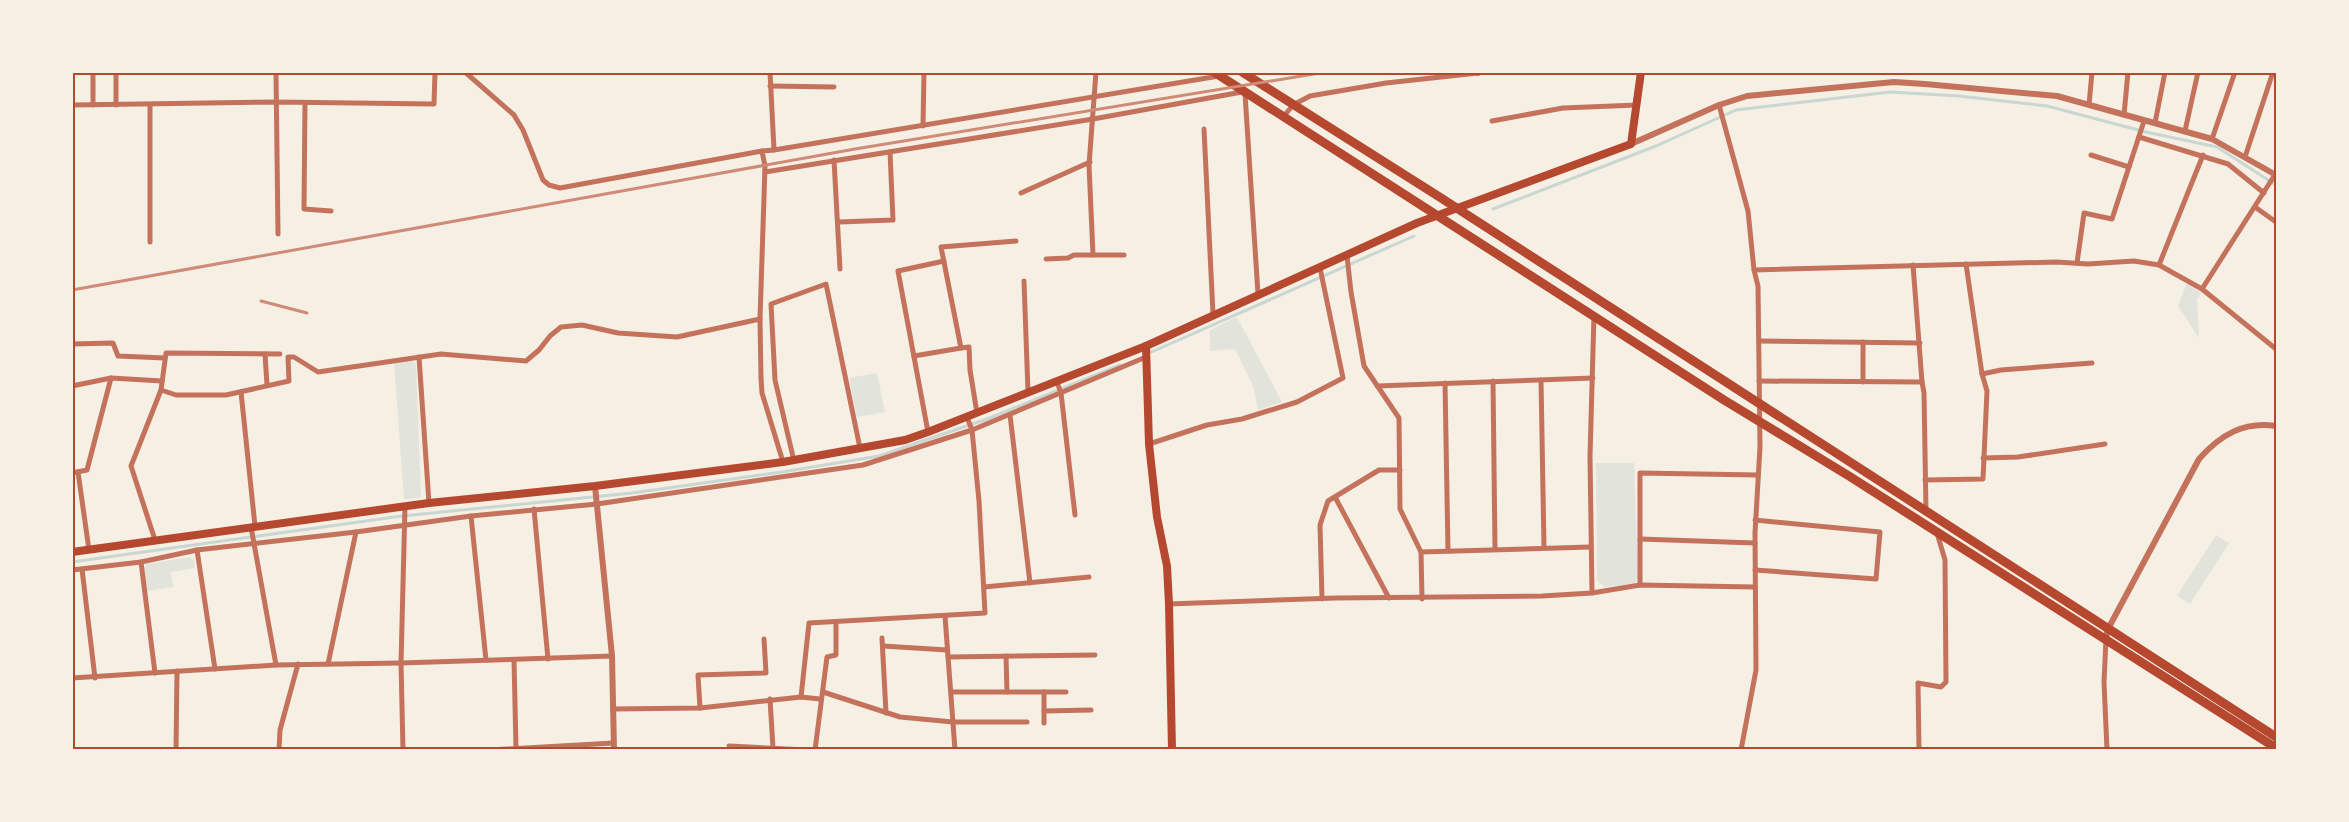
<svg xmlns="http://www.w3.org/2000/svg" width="2349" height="822" font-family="Spectral,serif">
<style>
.green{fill:#e2e4dc}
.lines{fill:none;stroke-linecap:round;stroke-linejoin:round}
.stream{stroke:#c9d6d2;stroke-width:3}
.minor{stroke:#c5725c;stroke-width:5}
.tertiary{stroke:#c5725c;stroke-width:6}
.secondary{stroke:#b5482f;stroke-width:8}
.primary{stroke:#b5482f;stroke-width:8}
.trunk{stroke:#b5482f;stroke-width:9}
.rail{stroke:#cf8b77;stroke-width:3}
.neatline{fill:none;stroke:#b5482f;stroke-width:2}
</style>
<rect width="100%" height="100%" fill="#f6efe4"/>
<g class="green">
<polygon points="2187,283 2201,293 2197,299 2199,338 2178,306"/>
<polygon points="1237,317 1282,402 1258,410 1253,386 1235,349 1210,351 1210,330"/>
<polygon points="410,360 416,364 421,496 419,498 404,499 394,362"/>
<polygon points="877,373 885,412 857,417 849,378"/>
<polygon points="1596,463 1634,463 1638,578 1634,584 1605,587 1597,581"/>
<polygon points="2216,535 2229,543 2190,604 2177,596"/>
<polygon points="190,557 194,560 195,568 171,572 173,587 147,591 144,569 146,564"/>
</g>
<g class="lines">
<g class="stream">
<polyline points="1493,209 1656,146 1736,110 1890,92 1959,96 2047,106 2146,132 2217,147 2276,185"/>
<polyline points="1147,354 1414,236"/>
<polyline points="72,562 402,516 632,493 782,472 879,456 987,419 1120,365"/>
</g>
<g class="minor">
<polyline points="116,72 116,105"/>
<polyline points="276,72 278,234"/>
<polyline points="465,72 514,115 523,130 543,180 549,185 560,188 762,151"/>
<polyline points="770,72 774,150 762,151 765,166 760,319 761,378 762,393 783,462"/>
<polyline points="770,86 834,87"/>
<polyline points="1245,94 1258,294"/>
<polyline points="305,103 304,209 331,211"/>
<polyline points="72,105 275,102 434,104 435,72"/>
<polyline points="93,105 93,72"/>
<polyline points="150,105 150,242"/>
<polyline points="1719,105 1748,211 1754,270 1758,286 1760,447 1755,533 1756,670 1741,750"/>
<polyline points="2089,105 2092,72"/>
<polyline points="2124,115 2128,72"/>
<polyline points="1284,116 1293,105 1310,96 1386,83 1478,73"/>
<polyline points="1492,121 1563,108 1637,105"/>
<polyline points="2155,123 2165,72"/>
<polyline points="923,126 924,72"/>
<polyline points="1204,129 1213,314"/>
<polyline points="2185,131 2198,72"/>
<polyline points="2139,137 2228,164 2264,193"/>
<polyline points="2212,139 2235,72"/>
<polyline points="774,150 1219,76"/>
<polyline points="2091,155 2129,167"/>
<polyline points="2245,157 2273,72"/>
<polyline points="834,160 840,269"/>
<polyline points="765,172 1093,119 1242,92"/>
<polyline points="1021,193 1090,162"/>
<polyline points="2255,207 2276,222"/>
<polyline points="839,222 893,220 890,152"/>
<polyline points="1093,255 1089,165 1096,72"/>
<polyline points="1347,256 1351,292 1364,366 1399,418 1400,509 1421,552 1422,599"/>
<polyline points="1046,259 1068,258 1074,255 1124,255"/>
<polyline points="2077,263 2084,213 2112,219 2144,121"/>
<polyline points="2159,265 2203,155"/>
<polyline points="1754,270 2056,262 2088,264 2134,261 2159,265 2202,289 2276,349"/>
<polyline points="1024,281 1028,392"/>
<polyline points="2202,289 2276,173"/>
<polyline points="1759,341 1920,343"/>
<polyline points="1863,342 1863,382"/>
<polyline points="72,344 113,343 118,356 165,358"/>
<polyline points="265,354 267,385"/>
<polyline points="914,356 961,348"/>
<polyline points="419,357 429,503"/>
<polyline points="1982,374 2001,370 2092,363"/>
<polyline points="1541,380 1544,547"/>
<polyline points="1493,381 1495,549"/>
<polyline points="1759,381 1922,382 1913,265"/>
<polyline points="1057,382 1061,393 1075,515"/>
<polyline points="1922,382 1924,393 1926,511"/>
<polyline points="1445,383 1448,551"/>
<polyline points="72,386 111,378 162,381"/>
<polyline points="1377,386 1593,378"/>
<polyline points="161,390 176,395 226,395 289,381 288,357 294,357 318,372 441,354 526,361 539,350 550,336 561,327 582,325 618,333 677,337 760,319"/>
<polyline points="241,392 255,526"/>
<polyline points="977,413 970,370 969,347 961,348 941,247 1016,241"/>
<polyline points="1010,415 1030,583"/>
<polyline points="928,432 898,271 944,261"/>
<polyline points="1149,444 1207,425 1242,419 1297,402 1343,378 1320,268"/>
<polyline points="1983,458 2018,457 2105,444"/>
<polyline points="794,461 775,380 771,304 826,284 860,448"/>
<polyline points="78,472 89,550"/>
<polyline points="72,473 87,470 111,378"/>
<polyline points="1925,480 1983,479 1987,391 1982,374 1966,264"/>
<polyline points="1335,497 1389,598"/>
<polyline points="534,509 548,659"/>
<polyline points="471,516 486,660"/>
<polyline points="251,527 276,665"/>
<polyline points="1640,539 1755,543"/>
<polyline points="155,540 131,466 161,390 166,353 280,354"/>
<polyline points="197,550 215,669"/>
<polyline points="1421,552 1590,547"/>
<polyline points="141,562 155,673"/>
<polyline points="82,569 95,678"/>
<polyline points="72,570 141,562 197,550 356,532"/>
<polyline points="1755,570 1876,579 1880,532 1755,520"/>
<polyline points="1640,585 1640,473 1758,475"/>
<polyline points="984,587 1089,577"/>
<polyline points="1592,593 1590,456 1594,315"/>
<polyline points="1322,599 1320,525 1328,501 1379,470 1400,470"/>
<polyline points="1169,604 1336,598 1542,596 1592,593 1640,585 1755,587"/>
<polyline points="945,616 955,750"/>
<polyline points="882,638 886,713"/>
<polyline points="2106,639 2104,682 2107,750"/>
<polyline points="883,646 947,650"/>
<polyline points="1006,656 1007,692"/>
<polyline points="948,657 1095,655"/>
<polyline points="514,660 516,748"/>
<polyline points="328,664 356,532 471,516 597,504 863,465 972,430 1146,357"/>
<polyline points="72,678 276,665 401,663 612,656"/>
<polyline points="823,692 900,717 953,722 1027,722"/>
<polyline points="951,692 1066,692"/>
<polyline points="1044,692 1044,723"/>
<polyline points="801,697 809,623 985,613 979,501 972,430 967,417"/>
<polyline points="770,699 773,748"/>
<polyline points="700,708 698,675 766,673 764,639"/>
<polyline points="613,709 700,708 801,697 820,699"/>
<polyline points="1044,711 1091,710"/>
<polyline points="729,746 806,750"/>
<polyline points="176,750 177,671"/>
<polyline points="279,750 280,730 298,664"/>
<polyline points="403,750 401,663 405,506"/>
<polyline points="490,750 613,743"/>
<polyline points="815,750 827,657 836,655 836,623"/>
<polyline points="1919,750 1918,683 1941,687 1946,682 1945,560 1937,533"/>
</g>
<g class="tertiary">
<polyline points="1478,73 1478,72"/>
<polyline points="1631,144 1719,105 1747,96 1894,82 1925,84 2057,96 2212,139 2276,175"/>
<polyline points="595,486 612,656 614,750"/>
<path d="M2106,638L2108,629L2199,459C2220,435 2244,421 2276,426"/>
</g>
<polyline class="secondary" points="1146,346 1149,444 1157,517 1167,566 1169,604 1172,750"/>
<polyline class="primary" points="72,552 429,503 595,486 783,462 905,440 928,432 1146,346 1417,223 1631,144 1641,72"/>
<g class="trunk">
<polyline points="1214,72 1724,400 1849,476 2276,748"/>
<polyline points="1242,72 1438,196 2276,737"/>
</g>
<g class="rail">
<polyline points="72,290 855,149 1326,72"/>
<polyline points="261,301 307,313"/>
</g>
</g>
<rect width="2349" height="822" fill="none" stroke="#f6efe4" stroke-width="148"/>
<rect x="74" y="74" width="2201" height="674" class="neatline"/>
</svg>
